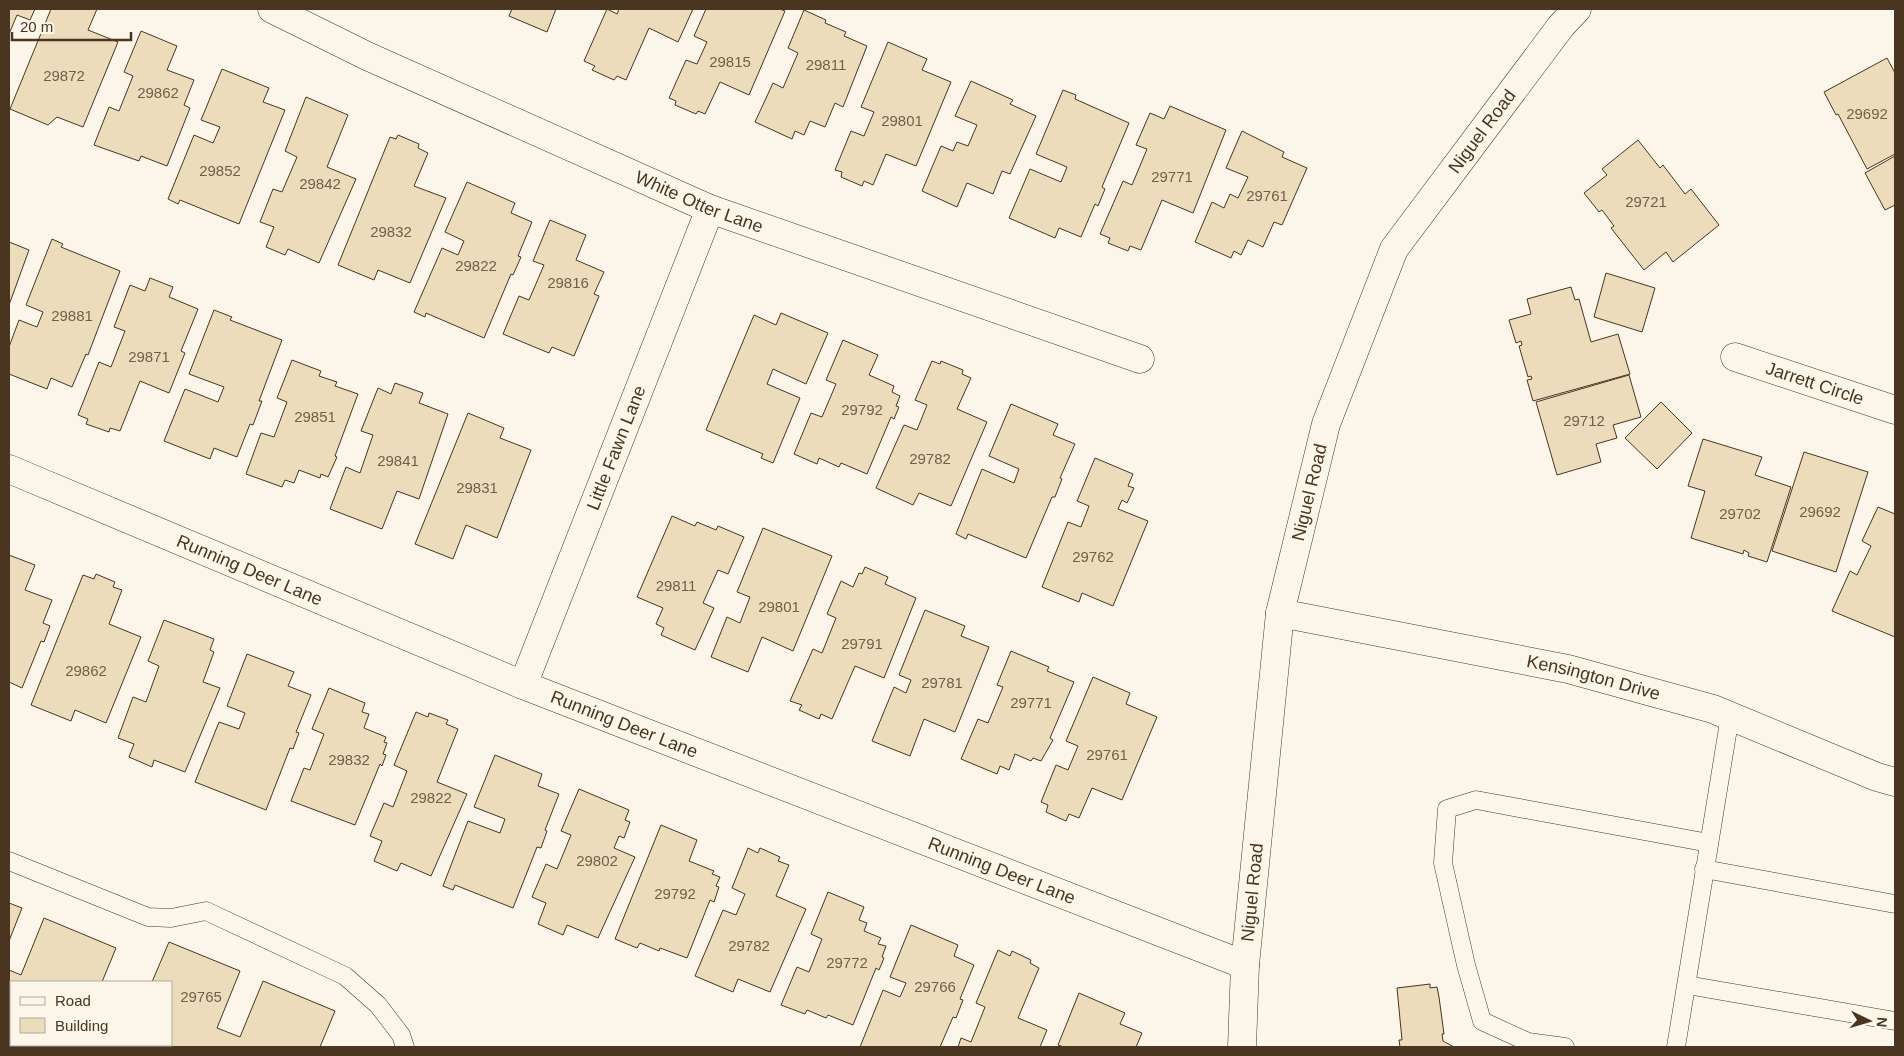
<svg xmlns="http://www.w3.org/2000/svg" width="1904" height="1056" font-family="Helvetica,sans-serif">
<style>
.building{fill:#ecdcbc;stroke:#4a3520}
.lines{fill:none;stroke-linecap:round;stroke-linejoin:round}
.service-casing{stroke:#4a3520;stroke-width:19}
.minor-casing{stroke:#4a3520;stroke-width:29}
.secondary-casing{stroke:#4a3520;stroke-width:29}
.service{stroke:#fbf6e9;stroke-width:18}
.minor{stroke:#fbf6e9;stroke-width:28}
.secondary{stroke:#fbf6e9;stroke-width:28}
.labels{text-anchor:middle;stroke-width:4;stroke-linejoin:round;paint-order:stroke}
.number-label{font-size:15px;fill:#725f47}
.street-label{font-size:18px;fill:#4a3520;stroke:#fbf6e9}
</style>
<rect width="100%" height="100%" fill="#fbf6e9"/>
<g class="building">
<polygon points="9,9 35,9 30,20 17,15 9,34"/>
<polygon points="51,9 97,9 88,30 118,42 83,127 57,117 48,125 10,109"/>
<polygon points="512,9 556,9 547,32 509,16"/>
<polygon points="607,9 617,14 619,9 693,9 678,42 649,28 626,80 617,76 614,80 592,70 595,66 584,61"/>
<polygon points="706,9 780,9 785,11 749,95 720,82 705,114 698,111 696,114 675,105 676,101 669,98 686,60 697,64 707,42 694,36"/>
<polygon points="804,10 826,20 825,23 846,32 844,36 867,46 843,107 835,103 825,127 810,121 804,135 795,131 792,139 755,122 773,83 783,88 798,53 788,48"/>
<polygon points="141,31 177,46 167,70 194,80 184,105 190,108 167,166 141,156 139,161 94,145 109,107 119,111 133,76 124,72"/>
<polygon points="888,42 927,59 922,70 951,82 916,166 886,154 873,185 864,181 862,186 841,177 842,172 835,170 851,131 864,136 874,112 861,107"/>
<polygon points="1887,58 1895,73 1895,154 1867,169 1838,114 1836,115 1824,92"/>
<polygon points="222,69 269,88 263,102 285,110 239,224 180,200 178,204 168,199 194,135 213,143 220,127 201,120"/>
<polygon points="971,81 1013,100 1010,104 1036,116 1010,174 1002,171 993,194 967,183 957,207 922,191 941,146 953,151 957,142 968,146 977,125 955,116"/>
<polygon points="1063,90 1076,95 1075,99 1129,123 1102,187 1105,189 1098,206 1095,204 1081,237 1059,228 1055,238 1009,218 1030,169 1061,182 1067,167 1036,154"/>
<polygon points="306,97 348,115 327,167 356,179 319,263 288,249 285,255 266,247 274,227 260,222 273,189 282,192 297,157 285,151"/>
<polygon points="1170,106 1226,130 1193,213 1162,200 1141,250 1130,246 1128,251 1108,243 1110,238 1100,234 1123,181 1132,185 1147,149 1136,145 1150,113 1164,119"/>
<polygon points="1242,131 1284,152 1282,157 1307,168 1282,225 1274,222 1263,247 1248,240 1241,255 1234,251 1231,258 1195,242 1212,202 1224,208 1230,194 1238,198 1248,177 1226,168"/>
<polygon points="398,135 419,144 418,148 428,153 414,186 446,198 410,283 378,270 374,280 338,265 390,137 396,139"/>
<polygon points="1638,140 1660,168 1663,165 1685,194 1691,189 1719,225 1673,262 1666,252 1644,270 1611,228 1614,226 1602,210 1599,212 1584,193 1607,175 1602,169"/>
<polygon points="1895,156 1895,205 1885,210 1865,173"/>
<polygon points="467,182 515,203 511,213 532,222 518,256 521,257 513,275 511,274 484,338 426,313 425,317 414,312 442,248 458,255 464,241 445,232"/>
<polygon points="550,220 586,235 576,260 604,272 594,294 599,296 574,356 552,347 549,353 503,334 519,296 529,300 544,265 533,261"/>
<polygon points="52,239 63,244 61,247 120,271 88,355 86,354 72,387 51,378 47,389 9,374 9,347 19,320 37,327 43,312 26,305"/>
<polygon points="9,242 29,250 9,305"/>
<polygon points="1606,273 1655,288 1642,332 1594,317"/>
<polygon points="150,278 173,287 169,297 198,309 181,351 185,353 169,393 140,381 120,431 110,428 109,432 86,424 88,419 78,415 99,362 111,367 125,331 114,327 130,285 145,291"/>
<polygon points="1571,287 1575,300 1579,299 1591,342 1618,334 1630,374 1533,401 1527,380 1532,379 1531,376 1528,377 1519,346 1522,345 1521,341 1516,343 1509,320 1531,314 1527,299"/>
<polygon points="214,310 232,317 230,320 282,340 259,401 262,401 253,425 250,424 237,457 214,448 210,459 164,441 185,389 218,402 224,387 189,374"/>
<polygon points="781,313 828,333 806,384 773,369 767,384 800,398 773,463 761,458 763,454 706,430 754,315 776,325"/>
<polygon points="843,340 878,355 869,375 894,386 892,392 900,396 896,406 899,407 894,419 891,417 867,474 841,463 839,467 819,458 817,464 794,454 811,413 822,417 836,384 826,380"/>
<polygon points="292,360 321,371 319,376 337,382 335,386 358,394 335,456 337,457 328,477 321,474 320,478 299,470 294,483 285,480 282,487 246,474 261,433 274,437 287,402 277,398"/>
<polygon points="932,361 940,364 941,361 963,370 962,374 971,378 957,409 987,422 951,506 919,493 913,505 876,488 904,425 917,430 927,405 915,400"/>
<polygon points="1629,375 1641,417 1613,425 1617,438 1596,444 1601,462 1557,475 1536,402"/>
<polygon points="395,383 423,393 419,403 448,414 419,499 397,491 382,529 330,509 346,467 360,473 373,435 361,431 378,388 391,394"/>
<polygon points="1661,402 1692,433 1657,469 1625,438"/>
<polygon points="1011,404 1058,424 1053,435 1075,444 1060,478 1062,479 1055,497 1052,497 1026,558 968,534 966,539 956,534 982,469 1014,483 1019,469 989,456"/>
<polygon points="468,413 504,428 500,438 531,450 497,538 466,525 453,559 415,544"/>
<polygon points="1703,439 1762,457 1755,475 1791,487 1767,562 1748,556 1749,553 1744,550 1743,554 1691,538 1705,491 1688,486"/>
<polygon points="1804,452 1868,472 1836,572 1772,551"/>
<polygon points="1095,458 1133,474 1128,486 1134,488 1127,503 1122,500 1118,509 1148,521 1113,606 1082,593 1079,602 1042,587 1068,522 1081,527 1089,506 1077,501"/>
<polygon points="1878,507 1895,514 1895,637 1832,611 1850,571 1857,575 1871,546 1862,541"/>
<polygon points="672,516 695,526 697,522 716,530 718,526 744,537 728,574 718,570 703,603 714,608 695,650 661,635 664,628 656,624 663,608 637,597"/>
<polygon points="763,528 832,556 793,651 762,637 748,672 711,657 727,617 740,623 750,597 737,592"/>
<polygon points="9,555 35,565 25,590 52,600 43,623 50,626 44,642 41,641 22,688 9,682"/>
<polygon points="865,567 888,577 885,584 916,598 884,678 855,666 832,719 821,714 819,719 799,710 802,705 790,701 813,649 822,653 836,618 827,614 841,581 853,587 859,573 862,574"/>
<polygon points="96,574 115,582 113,587 122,590 109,624 141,637 106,723 75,710 71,721 31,705 83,575 94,579"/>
<polygon points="925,610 965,626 961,636 989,647 955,732 924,719 910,756 872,741 894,687 906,693 911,680 899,675"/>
<polygon points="164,620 214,639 210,650 214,652 203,682 220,688 185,772 154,760 152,767 129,757 134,744 118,738 133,697 146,702 159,666 148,661"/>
<polygon points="1011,651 1049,667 1047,671 1074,682 1050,738 1053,740 1041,761 1033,758 1031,761 1015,754 1009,770 1000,766 997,774 961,759 978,719 988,723 1003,687 997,685"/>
<polygon points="247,654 294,672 288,686 311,695 296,732 299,733 293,749 290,748 266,810 195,782 219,722 239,729 245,713 227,706"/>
<polygon points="1093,677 1130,693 1126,704 1157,717 1122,800 1092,788 1079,818 1069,814 1066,821 1046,812 1048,805 1041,802 1056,765 1068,770 1078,746 1066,741"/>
<polygon points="329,688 365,703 362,712 369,714 364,728 386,737 384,742 387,743 383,754 386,755 382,766 380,764 355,825 291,801 304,768 310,770 324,734 312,729"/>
<polygon points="416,712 428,717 429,713 448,720 446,724 458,729 437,782 467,794 431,876 401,863 397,871 374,861 382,841 370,836 384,803 393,807 407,771 394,765"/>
<polygon points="495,755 542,774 538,786 559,794 545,830 547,831 541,848 537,847 513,908 455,885 453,890 443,886 468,821 500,833 505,819 474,807"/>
<polygon points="579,789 629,810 625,820 630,822 624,838 619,836 614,848 635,857 598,938 567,925 563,935 538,924 546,903 532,897 546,864 557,869 571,835 561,831"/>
<polygon points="661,825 697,840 689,861 714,871 712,874 720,877 716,886 719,887 714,902 710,900 687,958 660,948 659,951 640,943 637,948 615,939"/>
<polygon points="748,848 758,853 760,848 780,857 778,861 789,865 776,896 806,909 770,992 738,979 733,992 695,976 723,910 736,915 745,894 732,888"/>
<polygon points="828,892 864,907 859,920 867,923 864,931 881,938 878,944 886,946 882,957 884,958 879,970 876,968 853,1025 828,1015 826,1018 807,1010 805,1014 781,1005 797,967 809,972 822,939 811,934"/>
<polygon points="9,903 22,908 9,941"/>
<polygon points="44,918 116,948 102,982 11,982 11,1045 90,1045 89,1047 9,1047 9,970 21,975"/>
<polygon points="911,925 958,945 954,956 974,965 960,999 963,1000 956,1018 953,1017 940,1047 860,1047 883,990 900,997 906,983 890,977"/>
<polygon points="169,942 240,971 217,1028 240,1037 263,981 335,1011 320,1047 108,1047 109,1045 171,1045 171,982 152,982"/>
<polygon points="998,950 1010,956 1012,951 1031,960 1030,963 1039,968 1018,1018 1047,1030 1040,1047 958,1047 961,1038 971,1042 985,1007 976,1003"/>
<polygon points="1430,984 1430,988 1437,987 1439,997 1444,1034 1442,1034 1443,1041 1454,1047 1400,1047 1399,1040 1402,1040 1397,988"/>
<polygon points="1079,993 1125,1013 1120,1024 1142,1033 1136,1047 1064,1047 1058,1045"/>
</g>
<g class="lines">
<defs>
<g id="service">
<polyline points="9,861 148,917 171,918 206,911 345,976 378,1005 401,1035 405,1047"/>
<polyline points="1704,869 1895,904"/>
<polyline points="1687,985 1895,1021"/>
<polyline points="1565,1047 1528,1042 1482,1021 1466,965 1443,863 1447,809 1476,800 1709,843"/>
<polyline points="1676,1047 1730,716"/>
</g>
<g id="minor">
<path id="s1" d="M272,9L367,56L710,209L1140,359"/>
<path id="s2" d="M1735,357L1895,410"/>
<path id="s3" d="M9,469L523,685L1245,965"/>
<path id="s4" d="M1280,613L1568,669L1713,709L1877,777L1895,782"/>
<path id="s5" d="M523,685L710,209"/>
</g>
<g id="secondary">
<path id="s6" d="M1242,1047L1245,965L1280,613L1326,424L1394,249L1561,26L1577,9"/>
</g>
</defs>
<use href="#service" class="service-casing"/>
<use href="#minor" class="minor-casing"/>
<use href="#secondary" class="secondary-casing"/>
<use href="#service" class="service"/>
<use href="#minor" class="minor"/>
<use href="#secondary" class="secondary"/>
</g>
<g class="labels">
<g class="number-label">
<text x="730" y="67">29815</text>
<text x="826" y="70">29811</text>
<text x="64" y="81">29872</text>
<text x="158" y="98">29862</text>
<text x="1867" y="119">29692</text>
<text x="902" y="126">29801</text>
<text x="220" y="176">29852</text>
<text x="1172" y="182">29771</text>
<text x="320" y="189">29842</text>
<text x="1267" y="201">29761</text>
<text x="1646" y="207">29721</text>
<text x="391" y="237">29832</text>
<text x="476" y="271">29822</text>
<text x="568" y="288">29816</text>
<text x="72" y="321">29881</text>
<text x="149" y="362">29871</text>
<text x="862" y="415">29792</text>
<text x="315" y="422">29851</text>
<text x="1584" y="426">29712</text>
<text x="930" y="464">29782</text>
<text x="398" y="466">29841</text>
<text x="477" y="493">29831</text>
<text x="1820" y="517">29692</text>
<text x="1740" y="519">29702</text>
<text x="1093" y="562">29762</text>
<text x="676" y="591">29811</text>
<text x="779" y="612">29801</text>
<text x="862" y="649">29791</text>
<text x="86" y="676">29862</text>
<text x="942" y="688">29781</text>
<text x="1031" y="708">29771</text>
<text x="1107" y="760">29761</text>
<text x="349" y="765">29832</text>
<text x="431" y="803">29822</text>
<text x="597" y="866">29802</text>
<text x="675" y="899">29792</text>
<text x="749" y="951">29782</text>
<text x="847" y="968">29772</text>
<text x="935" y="992">29766</text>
<text x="201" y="1002">29765</text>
</g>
<g class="street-label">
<text dy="6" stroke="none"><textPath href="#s6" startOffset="965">Niguel Road</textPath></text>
<text dy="6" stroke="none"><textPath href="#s1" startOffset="469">White Otter Lane</textPath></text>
<text dy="6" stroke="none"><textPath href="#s2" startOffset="84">Jarrett Circle</textPath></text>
<text dy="6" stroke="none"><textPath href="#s5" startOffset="255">Little Fawn Lane</textPath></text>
<text dy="6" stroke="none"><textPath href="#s6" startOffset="560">Niguel Road</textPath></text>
<text dy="6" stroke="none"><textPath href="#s3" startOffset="261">Running Deer Lane</textPath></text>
<text dy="6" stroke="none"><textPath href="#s4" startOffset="320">Kensington Drive</textPath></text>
<text dy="6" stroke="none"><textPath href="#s3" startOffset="666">Running Deer Lane</textPath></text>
<text dy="6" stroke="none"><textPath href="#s3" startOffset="1071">Running Deer Lane</textPath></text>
<text dy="6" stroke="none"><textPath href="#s6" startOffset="155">Niguel Road</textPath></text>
</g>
</g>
<rect width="1904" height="1056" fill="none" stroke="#4a3520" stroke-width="20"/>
<rect x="10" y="981" width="162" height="65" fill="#fbf6e9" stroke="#b4a999"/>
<rect x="20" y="997" width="25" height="8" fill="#fbf6e9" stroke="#b4a999"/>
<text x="55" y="1006" font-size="15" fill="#4a3520">Road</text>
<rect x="20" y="1018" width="25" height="15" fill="#ecdcbc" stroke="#b4a999"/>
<text x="55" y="1031" font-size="15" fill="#4a3520">Building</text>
<g transform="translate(1869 1021) rotate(95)" stroke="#fbf6e9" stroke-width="4" paint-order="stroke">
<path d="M0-4L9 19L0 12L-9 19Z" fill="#4a3520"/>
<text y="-8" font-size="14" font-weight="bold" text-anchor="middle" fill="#4a3520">N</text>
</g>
<path d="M12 32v8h119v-8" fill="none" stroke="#4a3520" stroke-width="2.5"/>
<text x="20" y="32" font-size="15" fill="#4a3520" stroke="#fbf6e9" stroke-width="4" paint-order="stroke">20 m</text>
</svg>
